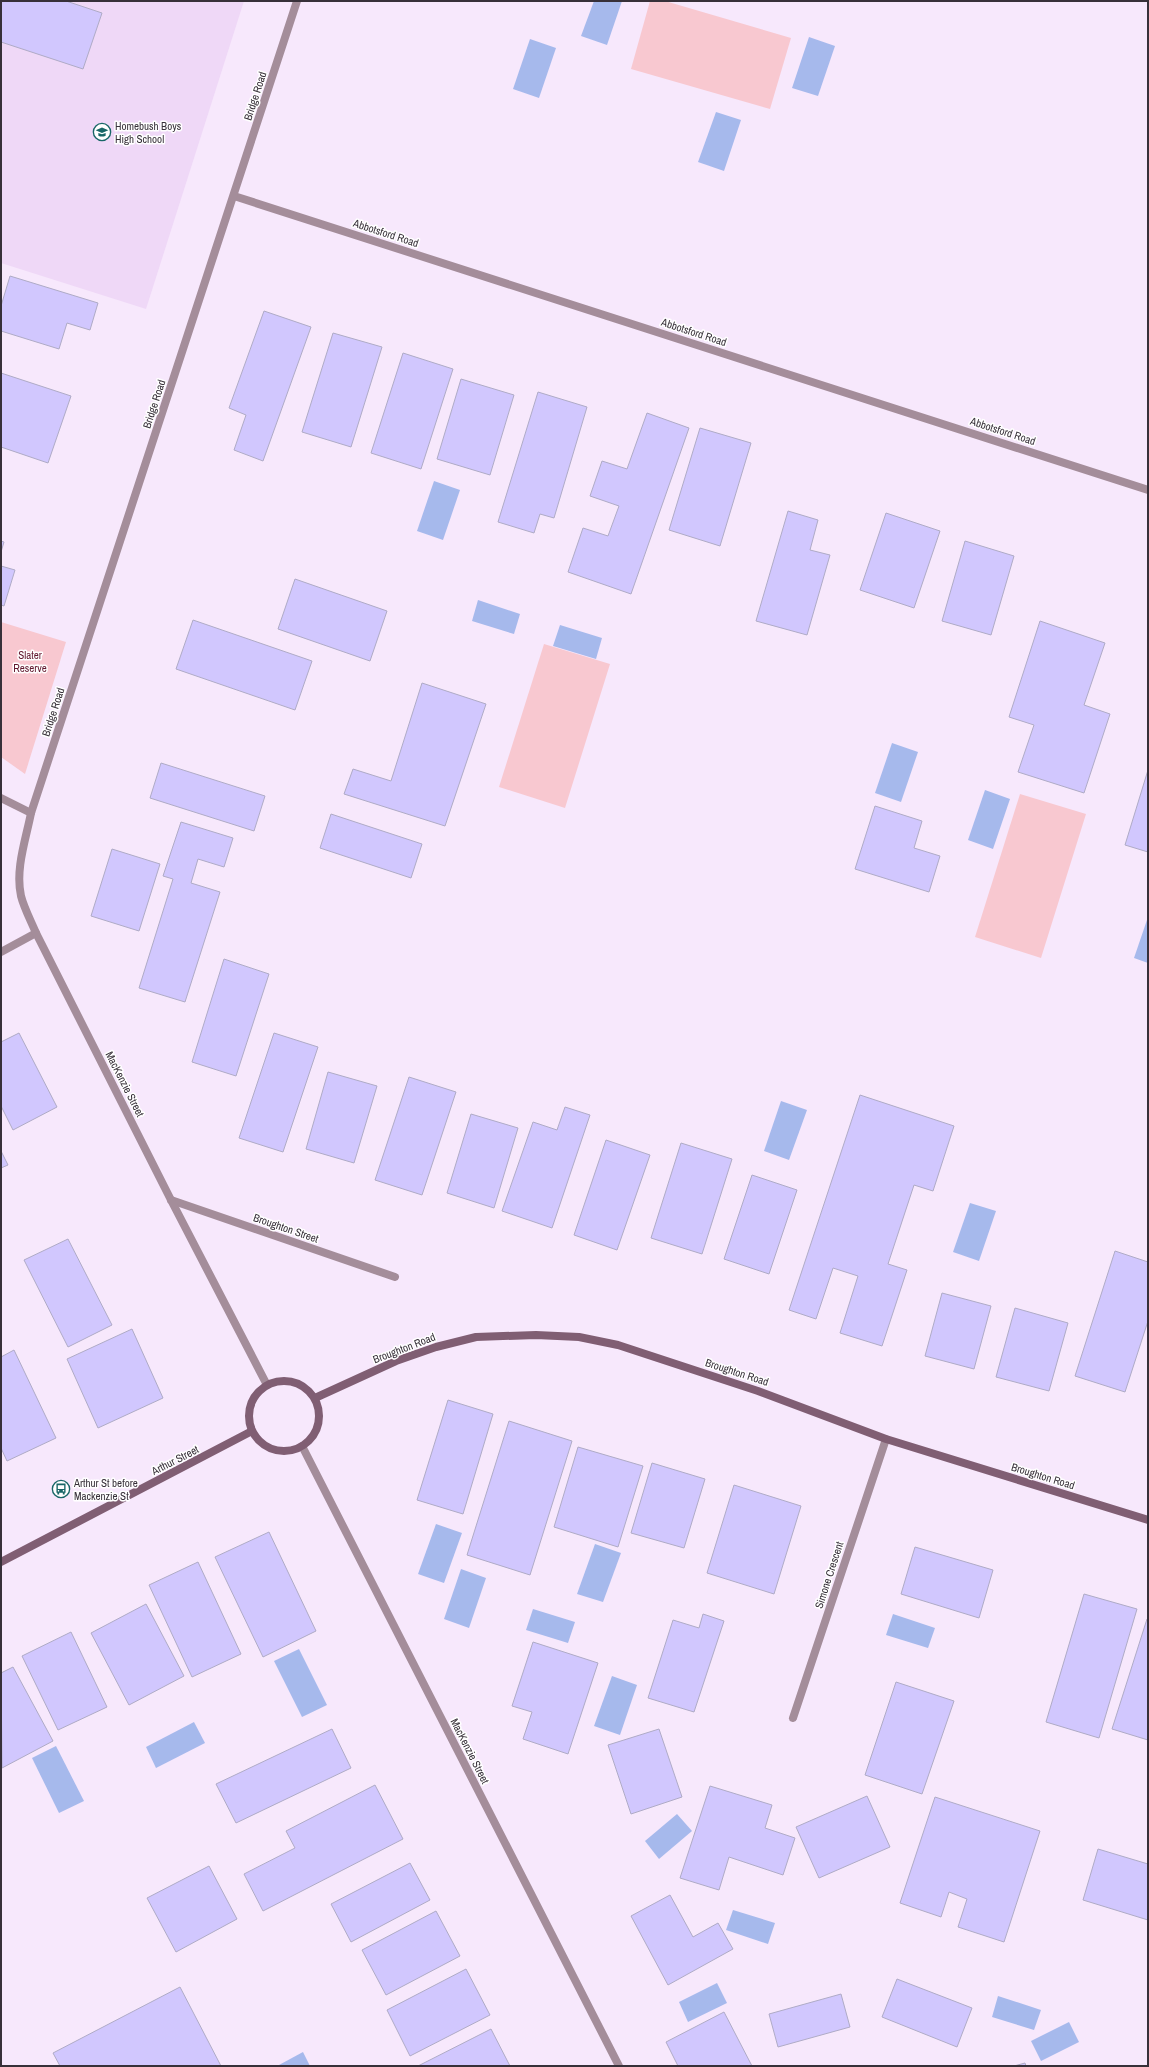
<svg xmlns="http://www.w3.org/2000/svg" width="1149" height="2067" font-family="'Archivo Narrow',sans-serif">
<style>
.built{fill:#efd8f7}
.green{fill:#f8c8d0}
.water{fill:#a6b9ec}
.building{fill:#d1c7fe;stroke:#afabc6}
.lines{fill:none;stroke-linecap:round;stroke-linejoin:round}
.minor{stroke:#a48d9a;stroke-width:8}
.tertiary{stroke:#a48d9a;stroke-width:8}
.secondary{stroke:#805e73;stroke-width:8}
.labels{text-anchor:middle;stroke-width:3;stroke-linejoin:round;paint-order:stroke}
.street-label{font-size:11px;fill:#373039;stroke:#fff}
.poi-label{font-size:11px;fill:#373039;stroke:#fff;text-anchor:start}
.park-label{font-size:11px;fill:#61172e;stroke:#fff}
</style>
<rect width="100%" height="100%" fill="#f7e8fc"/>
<polygon class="built" points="1,1 244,1 146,309 1,263"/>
<g class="green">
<polygon points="650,1 665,1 791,38 770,109 631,69"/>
<polygon points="1,622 66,642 25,774 1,757"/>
<polygon points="544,644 610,664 565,808 499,787"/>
<polygon points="1020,794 1086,814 1041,958 975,937"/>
</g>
<g class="water">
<polygon points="594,1 622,1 607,45 581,36"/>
<polygon points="809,37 835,46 818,96 792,88"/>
<polygon points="530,39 556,48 539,98 513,89"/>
<polygon points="716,112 741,120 724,171 698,162"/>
<polygon points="434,481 460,490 443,540 417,531"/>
<polygon points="478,600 520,614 514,634 472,621"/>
<polygon points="560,625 602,638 596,659 553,646"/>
<polygon points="892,743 918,752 901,802 875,793"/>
<polygon points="985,790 1010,799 993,849 968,840"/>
<polygon points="1148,917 1148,963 1134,958"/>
<polygon points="781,1101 807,1110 789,1160 764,1151"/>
<polygon points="970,1203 996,1211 979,1261 953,1252"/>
<polygon points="436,1524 462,1533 444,1583 418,1574"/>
<polygon points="595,1544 621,1553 603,1602 577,1594"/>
<polygon points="461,1569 486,1578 469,1628 444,1619"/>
<polygon points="533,1609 575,1622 568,1643 526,1630"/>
<polygon points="893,1614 935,1628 928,1648 886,1635"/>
<polygon points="299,1649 327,1705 302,1717 274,1661"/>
<polygon points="612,1676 637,1685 620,1735 594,1726"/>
<polygon points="194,1722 205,1743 156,1768 146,1747"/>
<polygon points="56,1746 84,1801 59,1813 32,1758"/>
<polygon points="677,1814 692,1831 659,1859 645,1841"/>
<polygon points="733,1910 775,1923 768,1944 726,1930"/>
<polygon points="717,1983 727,2003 688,2022 679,2002"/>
<polygon points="998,1996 1041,2010 1034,2030 992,2017"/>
<polygon points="1069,2022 1079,2042 1041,2061 1031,2041"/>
<polygon points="303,2052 310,2066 279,2066 279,2065"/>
</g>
<g class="building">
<polygon points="1,1 66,1 102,13 83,69 1,42"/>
<polygon points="10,276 98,303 90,330 67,323 59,349 1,331 1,306"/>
<polygon points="264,311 311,327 263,461 234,450 246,415 229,408"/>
<polygon points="333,333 382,347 351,447 302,432"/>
<polygon points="403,353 453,369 421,469 371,453"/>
<polygon points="1,373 71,396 48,463 1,447"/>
<polygon points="461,379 514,395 490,475 437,459"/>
<polygon points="538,392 587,407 554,518 540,514 534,533 498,522"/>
<polygon points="647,413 689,428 631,594 568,572 583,528 608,536 619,506 590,496 602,461 627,469"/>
<polygon points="700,428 751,443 720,546 669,530"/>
<polygon points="788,511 818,520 810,550 830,555 807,635 756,621"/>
<polygon points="886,513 940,531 914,608 860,590"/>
<polygon points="1,541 4,542 1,552"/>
<polygon points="965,541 1014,556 991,635 942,621"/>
<polygon points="1,566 15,570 4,606 1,605"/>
<polygon points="295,579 387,611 370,661 278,629"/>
<polygon points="193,620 312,661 295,710 176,669"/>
<polygon points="1040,621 1105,643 1084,705 1110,714 1084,793 1018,772 1034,725 1009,717"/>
<polygon points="422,683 486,704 445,826 344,794 353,769 391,781"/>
<polygon points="161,763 265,796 254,831 150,798"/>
<polygon points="1148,770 1148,852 1125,845"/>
<polygon points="875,806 922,821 914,848 940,856 929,892 855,869"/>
<polygon points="331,814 422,844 411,878 320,848"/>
<polygon points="181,822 233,838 224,867 198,859 191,883 220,892 185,1002 139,988 173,879 163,876"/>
<polygon points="112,849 160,864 139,931 91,916"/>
<polygon points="224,959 269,974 236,1076 192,1062"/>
<polygon points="19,1033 57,1107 13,1130 1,1106 1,1042"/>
<polygon points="274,1033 318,1047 283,1152 239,1138"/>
<polygon points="328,1072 377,1086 354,1163 306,1149"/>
<polygon points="409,1077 456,1092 422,1195 375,1180"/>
<polygon points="860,1095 954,1126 933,1191 914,1185 888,1264 907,1270 882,1346 840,1333 858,1276 833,1268 816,1319 789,1310"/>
<polygon points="565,1107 590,1115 552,1228 502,1211 533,1122 557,1130"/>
<polygon points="471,1114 518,1128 494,1208 447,1193"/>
<polygon points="606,1140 650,1155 617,1250 574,1235"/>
<polygon points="681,1143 732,1159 702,1254 651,1238"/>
<polygon points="1,1151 8,1165 1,1168"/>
<polygon points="752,1175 797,1190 769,1274 724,1259"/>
<polygon points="68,1239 112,1325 68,1347 24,1260"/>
<polygon points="1115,1251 1148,1262 1148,1321 1125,1392 1075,1376"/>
<polygon points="942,1293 991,1306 974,1369 925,1356"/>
<polygon points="1015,1308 1068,1323 1049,1391 996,1377"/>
<polygon points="132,1329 163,1398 98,1428 67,1359"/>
<polygon points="14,1350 56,1438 7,1461 1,1448 1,1357"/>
<polygon points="448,1400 493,1414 463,1514 417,1500"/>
<polygon points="509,1421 572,1441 530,1575 467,1555"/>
<polygon points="578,1447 643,1466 618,1547 554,1527"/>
<polygon points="652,1463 705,1479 684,1548 631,1533"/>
<polygon points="734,1485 801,1506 774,1594 707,1573"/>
<polygon points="269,1532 316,1631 263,1657 215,1557"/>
<polygon points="915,1547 993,1570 979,1618 901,1594"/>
<polygon points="198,1562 241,1654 192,1677 149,1585"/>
<polygon points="1084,1594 1137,1609 1099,1738 1046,1722"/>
<polygon points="146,1604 184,1676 129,1705 91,1633"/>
<polygon points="703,1614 724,1621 694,1712 648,1698 673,1620 699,1628"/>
<polygon points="1147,1619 1148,1619 1148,1740 1112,1729"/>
<polygon points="71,1632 107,1707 58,1730 22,1656"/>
<polygon points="533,1642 598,1663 568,1754 523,1739 532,1712 512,1706"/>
<polygon points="13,1667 53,1741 2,1768 1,1673"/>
<polygon points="896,1682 954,1701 922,1794 865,1775"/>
<polygon points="332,1729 351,1768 236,1823 216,1784"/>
<polygon points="659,1729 682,1797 631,1814 608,1745"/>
<polygon points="375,1785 403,1839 263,1911 244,1874 295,1848 286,1831"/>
<polygon points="710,1786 772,1805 765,1828 795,1838 783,1875 729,1857 719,1890 680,1878"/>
<polygon points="867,1796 890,1847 819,1878 796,1827"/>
<polygon points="935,1797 1040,1831 1004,1942 958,1927 967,1899 949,1892 941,1917 900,1903"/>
<polygon points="1098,1849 1148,1864 1148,1920 1083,1900"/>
<polygon points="410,1863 430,1900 351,1942 331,1904"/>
<polygon points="209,1866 237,1919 176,1952 147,1898"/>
<polygon points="670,1895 693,1937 718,1923 733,1949 668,1985 631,1916"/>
<polygon points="436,1911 460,1956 386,1995 362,1950"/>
<polygon points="466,1969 490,2015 410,2056 387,2010"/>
<polygon points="897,1979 972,2008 957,2047 882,2017"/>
<polygon points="180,1987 221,2066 60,2066 53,2053"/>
<polygon points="841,1994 850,2027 778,2047 769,2014"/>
<polygon points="724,2012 752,2066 678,2066 666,2042"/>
<polygon points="491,2029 510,2066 418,2066"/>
<polygon points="1025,2063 1026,2066 1014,2066"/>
</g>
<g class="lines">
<g class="minor">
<polyline points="234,196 1148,490"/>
<polyline points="1,798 31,813"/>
<polyline points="1,952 36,933"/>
<polyline points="171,1200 395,1277"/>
<polyline points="302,1446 619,2066"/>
<polyline points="793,1718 886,1439"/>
</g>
<path class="tertiary" d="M267,1385L171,1200L36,933C31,921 24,908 21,896C15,869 26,839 31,813L297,1"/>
<g class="secondary">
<circle cx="284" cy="1416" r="35"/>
<polyline points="315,1398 396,1361 436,1347 476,1337 536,1335 579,1337 618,1345 758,1391 886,1439 1148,1520"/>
<polyline points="1,1562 252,1431"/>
</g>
</g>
<defs>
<symbol id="school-ring" viewBox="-11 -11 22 22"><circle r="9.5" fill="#fff" stroke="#186667" stroke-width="1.5"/><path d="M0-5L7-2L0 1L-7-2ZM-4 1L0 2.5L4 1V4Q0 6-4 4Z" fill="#186667"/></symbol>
<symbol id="bus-ring" viewBox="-11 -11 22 22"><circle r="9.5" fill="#fff" stroke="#186667" stroke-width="1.5"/><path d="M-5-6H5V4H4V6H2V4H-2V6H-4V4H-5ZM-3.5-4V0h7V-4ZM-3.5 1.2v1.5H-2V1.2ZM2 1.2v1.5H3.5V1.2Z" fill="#186667"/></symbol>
</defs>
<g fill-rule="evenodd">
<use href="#school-ring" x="92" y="122" width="20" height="20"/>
<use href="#bus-ring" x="51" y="1479" width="20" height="20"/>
</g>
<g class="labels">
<g class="street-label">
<text transform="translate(255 96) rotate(-72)" y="4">Bridge Road</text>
<text transform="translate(386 233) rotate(18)" y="4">Abbotsford Road</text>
<text transform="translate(694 332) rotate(18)" y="4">Abbotsford Road</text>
<text transform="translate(154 404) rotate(-72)" y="4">Bridge Road</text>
<text transform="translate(1003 431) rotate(18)" y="4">Abbotsford Road</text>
<text transform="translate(53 712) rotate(-72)" y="4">Bridge Road</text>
<text transform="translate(125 1084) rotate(63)" y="4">MacKenzie Street</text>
<text transform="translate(286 1228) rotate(19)" y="4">Broughton Street</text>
<text transform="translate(404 1348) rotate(-21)" y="4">Broughton Road</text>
<text transform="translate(737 1372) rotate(18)" y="4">Broughton Road</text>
<text transform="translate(175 1460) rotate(-27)" y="4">Arthur Street</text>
<text transform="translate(1043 1476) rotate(17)" y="4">Broughton Road</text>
<text transform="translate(829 1575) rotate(-72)" y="4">Simone Crescent</text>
<text transform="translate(470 1751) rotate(63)" y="4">MacKenzie Street</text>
</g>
<g class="poi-label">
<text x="115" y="130">Homebush Boys<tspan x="115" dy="13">High School</tspan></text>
<text x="74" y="1487">Arthur St before<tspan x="74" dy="13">Mackenzie St</tspan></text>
</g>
<g class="park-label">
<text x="30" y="659">Slater<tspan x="30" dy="13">Reserve</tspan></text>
</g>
</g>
<rect width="1149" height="2067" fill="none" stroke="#373039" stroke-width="4"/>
</svg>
